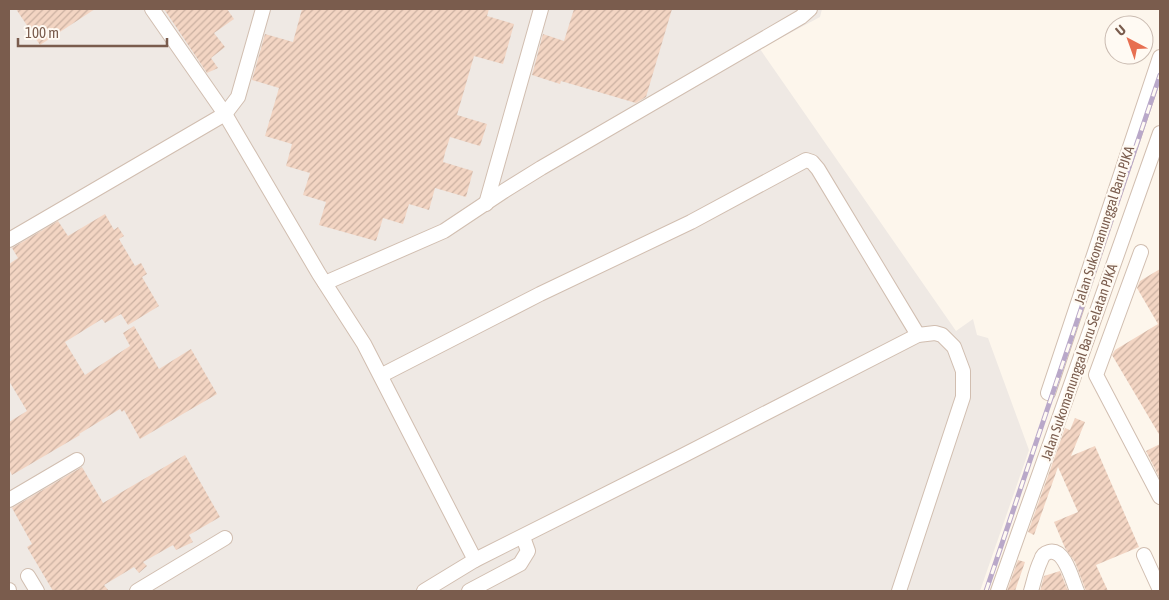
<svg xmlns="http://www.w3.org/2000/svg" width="1169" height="600" font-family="'Asap Condensed',sans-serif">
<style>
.industrial{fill:#efe9e4}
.building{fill:url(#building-hatch)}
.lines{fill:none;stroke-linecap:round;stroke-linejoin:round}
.minor-casing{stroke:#d1beb0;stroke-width:16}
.minor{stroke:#fff;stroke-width:14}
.rail-casing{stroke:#b9a8c9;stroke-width:5}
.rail{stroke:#fffaf3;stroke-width:3;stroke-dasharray:9;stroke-linecap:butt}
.labels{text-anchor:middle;stroke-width:4.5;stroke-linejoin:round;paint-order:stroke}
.street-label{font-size:14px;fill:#7a5c4d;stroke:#fffaf3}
</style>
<defs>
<pattern id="building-hatch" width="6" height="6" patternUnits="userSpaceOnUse" patternTransform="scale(1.25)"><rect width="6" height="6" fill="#f3d5c3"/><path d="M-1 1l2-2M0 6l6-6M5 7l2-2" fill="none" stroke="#cab0a1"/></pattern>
</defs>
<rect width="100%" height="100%" fill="#fdf6ec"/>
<polygon class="industrial" points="9,9 822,9 820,17 760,49 956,331 973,319 977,335 988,338 1029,450 980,591 9,591"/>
<g class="building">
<polygon points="16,9 95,9 40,45"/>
<polygon points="164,9 227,9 234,19 214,33 225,47 211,58 218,68 207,73"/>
<polygon points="302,9 489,9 487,16 514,24 503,64 474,56 457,115 487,124 480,146 450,137 445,153 443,162 473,171 466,197 435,188 429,210 409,204 403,224 383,218 376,241 319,225 326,202 303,195 310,173 286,166 292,144 265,136 279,88 252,80 265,34 293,42"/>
<polygon points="574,9 672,9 646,97 636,103 561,81 560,84 532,75 543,34 564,41"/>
<polygon points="105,214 114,230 118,227 124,236 119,239 135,266 141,263 147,274 142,277 159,306 128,325 121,314 105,323 102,319 65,342 85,375 130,346 123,333 134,326 159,369 191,349 217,394 140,439 124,410 122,412 120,409 79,434 80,435 12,475 9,469 9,422 27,411 9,381 9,264 18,258 12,248 58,221 68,236"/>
<polygon points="1160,269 1160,436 1112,355 1115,350 1158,324 1137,288 1140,281"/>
<polygon points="1075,418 1085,422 1071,456 1095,446 1139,547 1096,565 1108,591 1086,591 1075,562 1065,548 1054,522 1078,512 1058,467 1034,535 1028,532 1065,428 1070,430"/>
<polygon points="1160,444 1160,479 1146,451"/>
<polygon points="185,455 220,517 189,535 193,542 176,550 173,545 143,562 147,566 139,573 134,567 104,585 109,591 53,591 27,547 32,544 12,508 82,467 103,503"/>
<polygon points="1018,560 1025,562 1015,591 1007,591"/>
<polygon points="1060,571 1068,591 1040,591 1044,576"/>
</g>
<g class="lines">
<defs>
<g id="minor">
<polyline points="152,9 225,114 319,274 364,344 475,560 424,591"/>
<polyline points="486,204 541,9"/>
<polyline points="9,240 225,114 238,97 263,9"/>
<polyline points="1141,252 1096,375 1160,497"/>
<polyline points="325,283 444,231 504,191 541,168 801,17 810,9"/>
<polyline points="382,375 540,294 691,222 806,160 812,162 818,169 918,335"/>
<polyline points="1048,393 1160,57"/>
<polyline points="9,500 77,460"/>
<polyline points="1144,555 1160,590"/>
<polyline points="475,560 684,455 918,335 935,333 942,335 954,347 963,371 963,397 899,591"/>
<polyline points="28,576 37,591"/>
<polyline points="9,590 9,591"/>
<polyline points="137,591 225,538"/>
<polyline points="469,591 520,564 528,551 523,537"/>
<polyline points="998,591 1160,133"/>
<path d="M1031,591C1034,581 1036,570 1041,560C1042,556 1045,553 1049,552C1065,548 1072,580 1077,591"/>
</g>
</defs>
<use href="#minor" class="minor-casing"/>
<use href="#minor" class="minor"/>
<defs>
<polyline id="rail" points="986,591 1160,75"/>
</defs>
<use href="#rail" class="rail-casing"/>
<use href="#rail" class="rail"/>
</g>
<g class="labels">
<g class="street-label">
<text transform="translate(1104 225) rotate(-72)" y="5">Jalan Sukomanunggal Baru PJKA</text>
<text transform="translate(1079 362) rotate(-71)" y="5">Jalan Sukomanunggal Baru Selatan PJKA</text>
</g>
</g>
<rect width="1169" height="600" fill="none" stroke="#7a5c4d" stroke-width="20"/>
<g transform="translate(1129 40) rotate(319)"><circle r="24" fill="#fffaf3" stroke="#cabbb1"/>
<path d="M0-4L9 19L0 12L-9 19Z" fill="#e76f51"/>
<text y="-8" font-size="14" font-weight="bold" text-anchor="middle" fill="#7a5c4d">U</text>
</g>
<path d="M18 38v8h149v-8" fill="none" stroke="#7a5c4d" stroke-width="2.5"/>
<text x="25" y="38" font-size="15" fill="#7a5c4d" stroke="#fffaf3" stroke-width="4" paint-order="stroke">100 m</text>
</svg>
